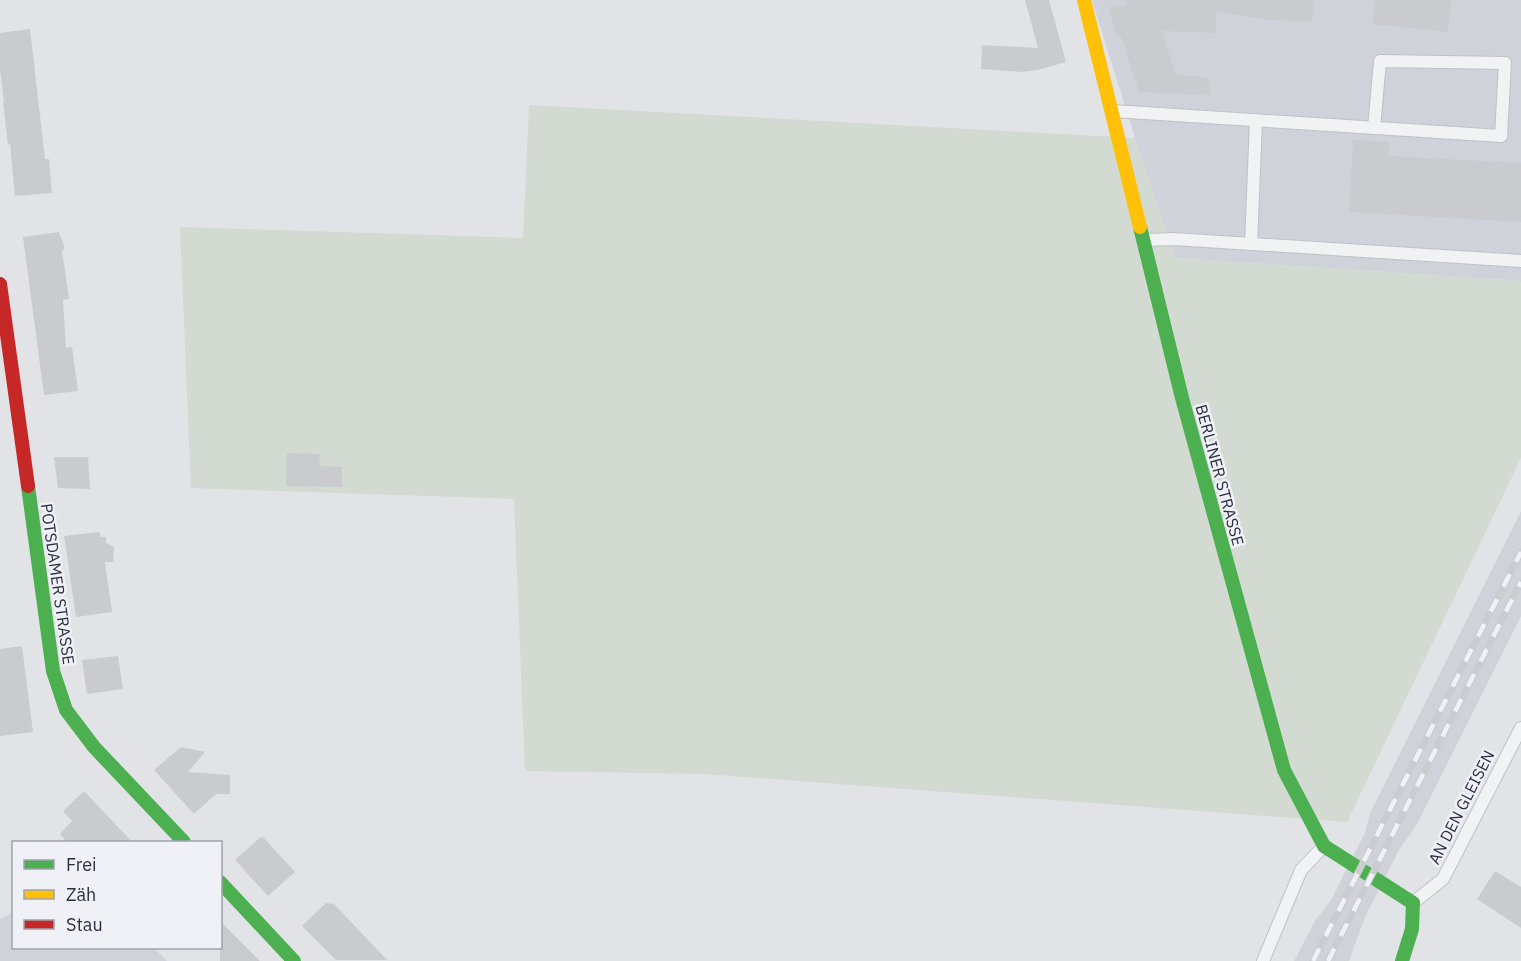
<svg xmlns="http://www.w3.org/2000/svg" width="1521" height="961" font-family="'IBM Plex Sans',sans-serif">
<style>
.built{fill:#d0d2da}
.green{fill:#d2dad2}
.building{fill:#cacbcf}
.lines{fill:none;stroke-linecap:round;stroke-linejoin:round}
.lane-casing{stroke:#c0c1c5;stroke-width:14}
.lane{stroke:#f1f2f4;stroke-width:12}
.fast{stroke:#4caf50;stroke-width:14}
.slow{stroke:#ffc107;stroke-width:14}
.jam{stroke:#c62828;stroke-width:14}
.rail-casing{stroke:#cbcccf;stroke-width:7}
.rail{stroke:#f0f1f6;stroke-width:4.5;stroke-dasharray:14;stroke-linecap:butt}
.labels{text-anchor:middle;stroke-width:5;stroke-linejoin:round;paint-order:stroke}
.street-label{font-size:16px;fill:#292f40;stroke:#f0f1f6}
</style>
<rect width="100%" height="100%" fill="#e2e3e7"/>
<g class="built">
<polygon points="1092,0 1521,0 1521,281 1175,258 1135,138"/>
<polygon points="1521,511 1521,616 1416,826 1399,850 1365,917 1349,961 1294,961 1315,921 1331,900 1365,833 1370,813"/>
<polygon points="13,912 14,948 154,948 167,961 0,961 0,919"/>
</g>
<polygon class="green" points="529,105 1135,138 1175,258 1521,281 1521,458 1347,822 704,774 525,771 514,499 191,488 180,227 523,238"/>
<g class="building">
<polygon points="1025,0 1049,0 1066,62 1038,70 1022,72 981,69 982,45 1038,48"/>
<polygon points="1126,0 1314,0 1312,22 1271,20 1216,12 1216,33 1162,31 1175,74 1209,78 1211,95 1139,92 1121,36 1117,37 1108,7 1125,6"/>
<polygon points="1375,0 1451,0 1448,32 1372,24"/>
<polygon points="30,29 45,159 49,159 52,193 15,196 10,144 8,145 3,102 4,102 0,69 0,33"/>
<polygon points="1353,140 1389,142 1388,156 1521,163 1521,222 1349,212"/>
<polygon points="59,232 65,249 62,250 69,299 63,300 66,348 72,347 78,391 44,395 23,237"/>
<polygon points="287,453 320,454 319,466 342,467 342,487 286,486"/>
<polygon points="54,457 88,457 90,489 58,488"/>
<polygon points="99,532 101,537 106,537 106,543 114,547 113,562 105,562 112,612 76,617 64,536"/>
<polygon points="22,646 33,732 0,736 0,649"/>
<polygon points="118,656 123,689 87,694 82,660"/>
<polygon points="181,747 205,752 188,772 230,775 230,794 216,794 194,814 154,770"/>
<polygon points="84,791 133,843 68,843 60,834 72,821 63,811"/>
<polygon points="262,836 295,872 268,896 235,860"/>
<polygon points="1495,871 1521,887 1521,928 1477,899"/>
<polygon points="326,903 334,904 387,960 336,960 302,926"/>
<polygon points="220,921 260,961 220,961"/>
</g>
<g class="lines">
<defs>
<g id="lane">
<polyline points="1113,111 1501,136 1505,63 1380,61 1374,128"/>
<polyline points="1145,240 1174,239 1521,261"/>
<polyline points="1251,244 1256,120"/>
<polyline points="1414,902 1443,879 1521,728"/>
<polyline points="1263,961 1301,870 1323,847"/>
</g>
</defs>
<use href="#lane" class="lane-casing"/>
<use href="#lane" class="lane"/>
<g class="fast">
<polyline points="1140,227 1182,398 1284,770 1324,846 1413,903 1412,929 1402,961"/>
<polyline points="28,486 53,671 66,710 94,747 184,842"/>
<polyline points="220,882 294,961"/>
</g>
<polyline class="slow" points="1084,0 1140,227"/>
<polyline class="jam" points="0,284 28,486"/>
<defs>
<g id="rail">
<polyline points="1313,961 1521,552"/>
<polyline points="1328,961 1521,582"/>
</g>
</defs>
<use href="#rail" class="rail-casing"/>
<use href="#rail" class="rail"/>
</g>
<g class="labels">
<g class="street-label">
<text transform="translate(1220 475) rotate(75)" y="6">BERLINER STRASSE</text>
<text transform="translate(58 584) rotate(82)" y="6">POTSDAMER STRASSE</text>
<text transform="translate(1461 807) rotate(-63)" y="6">AN DEN GLEISEN</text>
</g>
</g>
<rect x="12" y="841" width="210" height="108" fill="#f0f1f6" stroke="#a0a3ad" stroke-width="1.5"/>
<rect x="24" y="860" width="30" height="9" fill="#4caf50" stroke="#a0a3ad" stroke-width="1.5"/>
<text x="66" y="871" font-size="18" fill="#292f40">Frei</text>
<rect x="24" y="890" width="30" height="9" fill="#ffc107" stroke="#a0a3ad" stroke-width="1.5"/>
<text x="66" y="901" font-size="18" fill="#292f40">Zäh</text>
<rect x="24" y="920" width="30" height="9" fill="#c62828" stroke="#a0a3ad" stroke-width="1.5"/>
<text x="66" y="931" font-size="18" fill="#292f40">Stau</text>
</svg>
